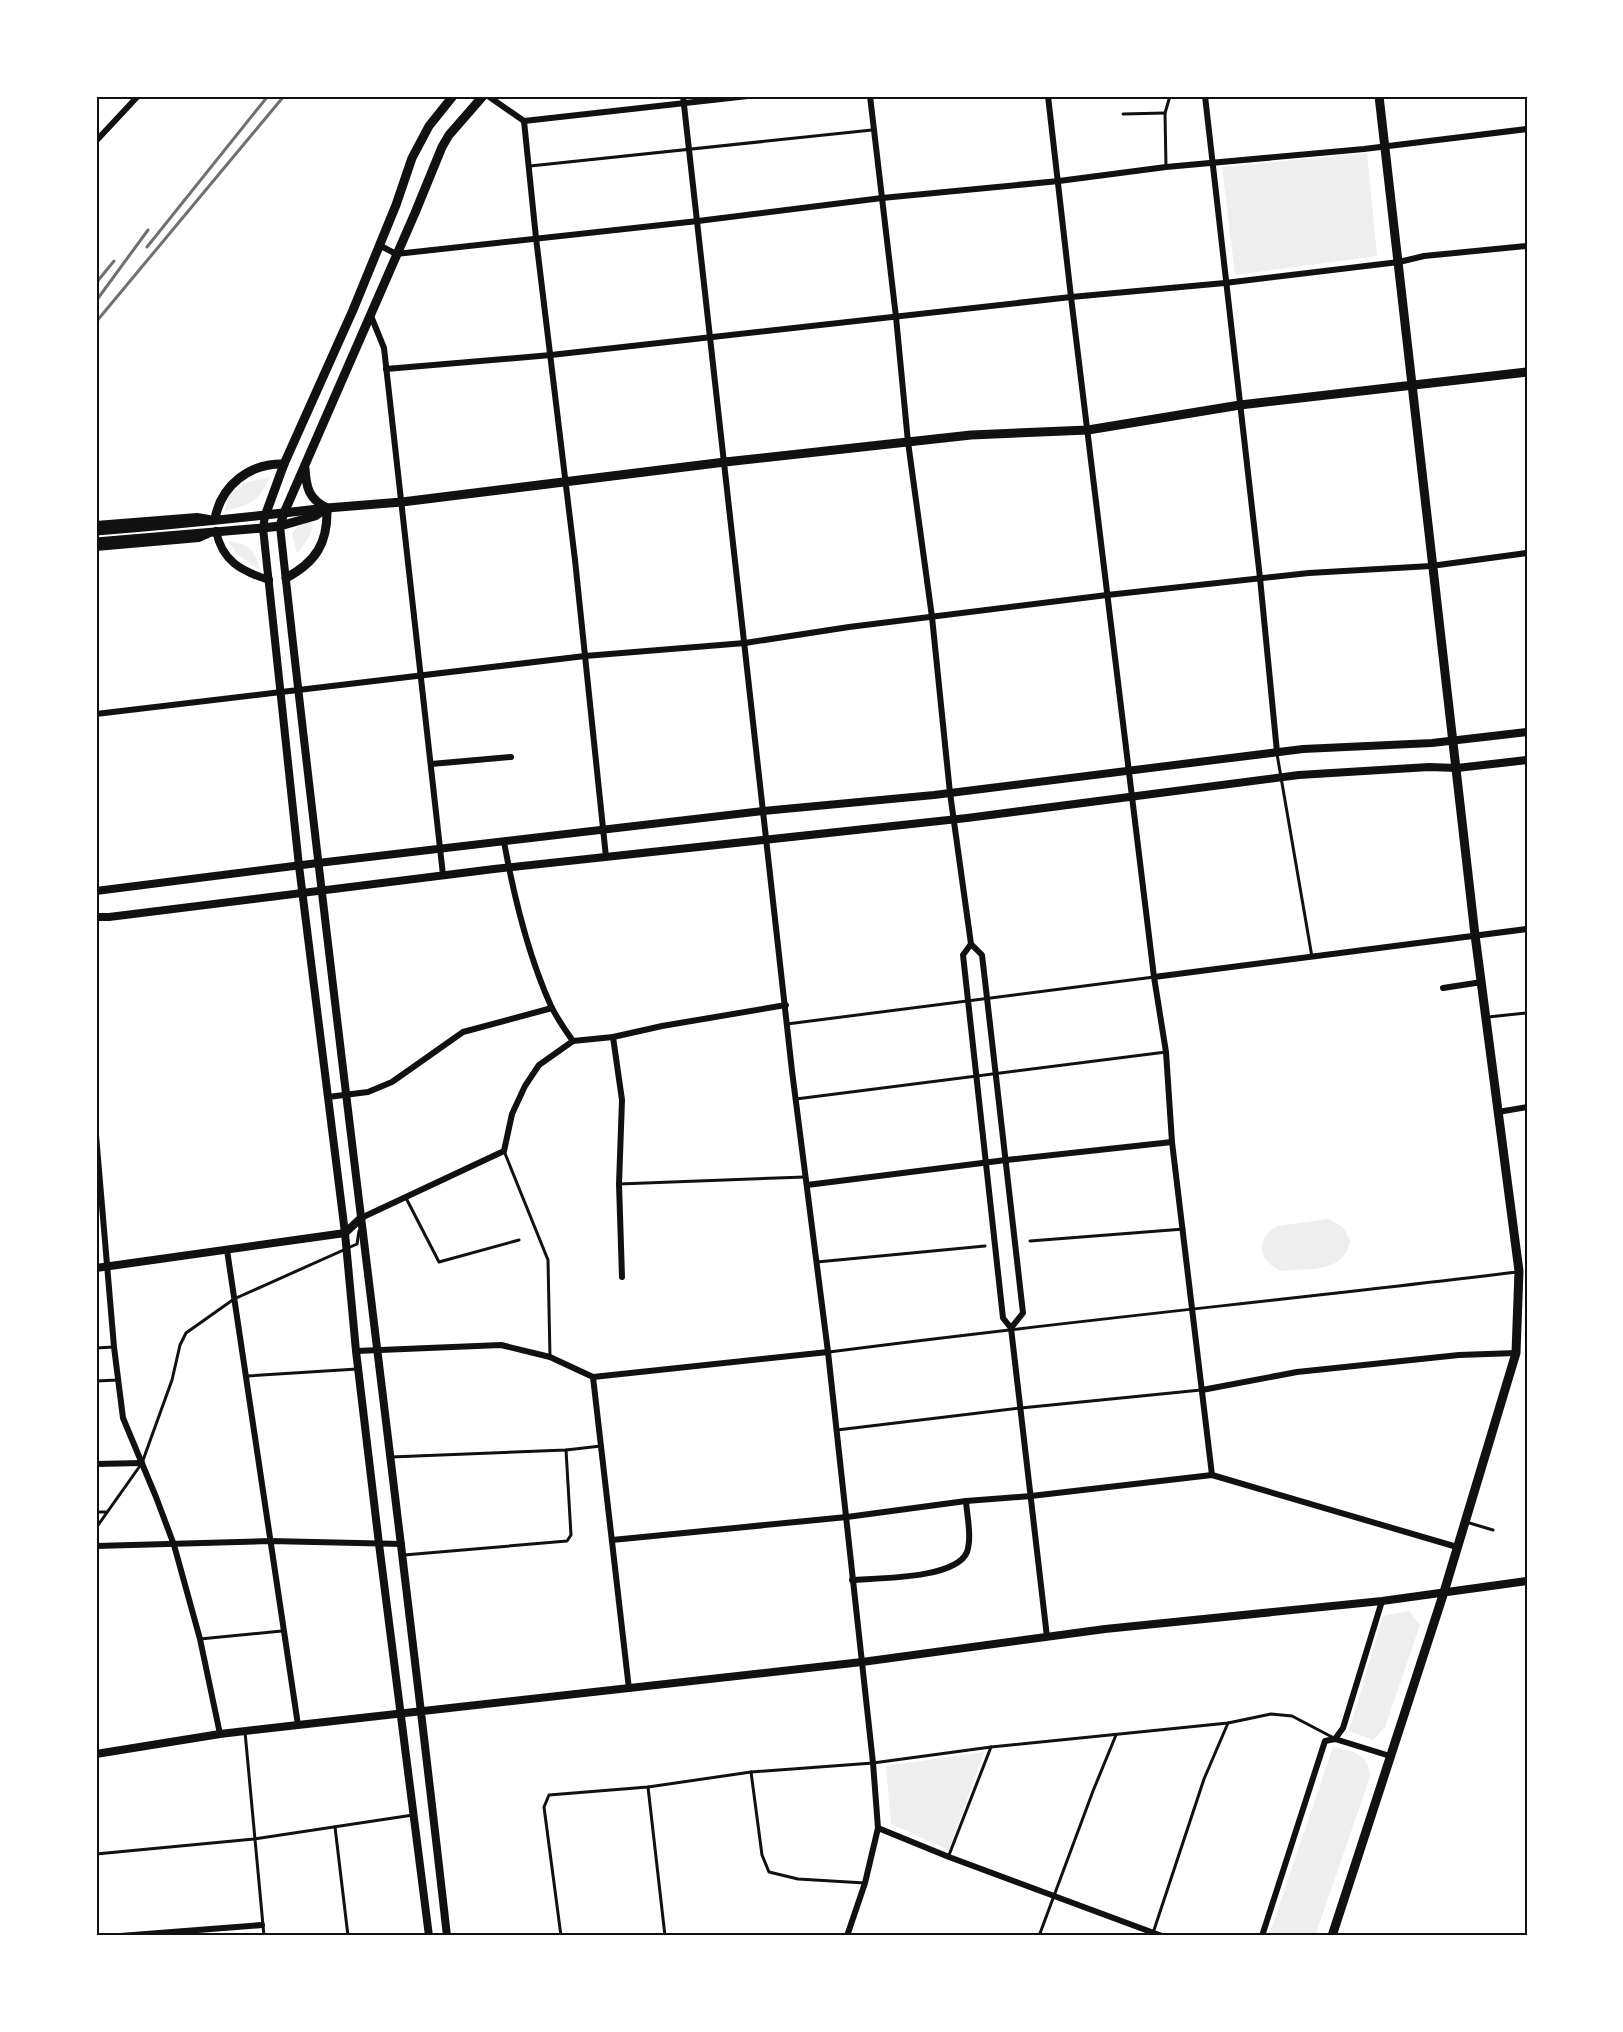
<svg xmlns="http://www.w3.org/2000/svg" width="1623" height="2032" font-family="Lato,sans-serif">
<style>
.green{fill:#eee}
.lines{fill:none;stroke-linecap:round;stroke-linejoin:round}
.service{stroke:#111;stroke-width:3}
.minor{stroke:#111;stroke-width:6}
.tertiary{stroke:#111;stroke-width:8}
.secondary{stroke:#111;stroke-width:9}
.rail{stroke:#707070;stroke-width:3}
.neatline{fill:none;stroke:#111;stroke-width:2}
</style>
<rect width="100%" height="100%" fill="#fff"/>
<g class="green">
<polygon points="1367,153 1377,256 1235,275 1222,167"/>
<path d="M270,477C259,501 250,505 225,511L228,496L244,483Z"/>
<path d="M311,521C315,534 305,543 297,553L292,534L297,527Z"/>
<path d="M228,541C247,543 257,550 259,570L237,554Z"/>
<path d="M1329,1219L1344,1228L1350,1241C1344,1274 1308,1268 1281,1271C1258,1261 1254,1238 1278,1226Z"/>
<polygon points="1409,1611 1420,1625 1385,1727 1373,1740 1349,1731 1383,1616"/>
<path d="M1333,1747C1352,1750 1370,1755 1370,1777L1315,1936H1269Z"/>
<polygon points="984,1752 949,1850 891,1824 886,1766"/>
</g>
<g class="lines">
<g class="service">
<polyline points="1123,114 1165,113"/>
<polyline points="530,166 872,130"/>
<polyline points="1166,167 1165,113 1170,96"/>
<polyline points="1277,754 1312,957"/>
<polyline points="1488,1017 1527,1013"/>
<polyline points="787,1024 1154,977"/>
<polyline points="796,1099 1166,1052"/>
<polyline points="504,1151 548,1260 550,1357"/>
<polyline points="619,1184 805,1177"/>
<polyline points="406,1198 439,1262 519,1240"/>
<polyline points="1030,1241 1184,1229"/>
<polyline points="817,1262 985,1246"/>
<polyline points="96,1348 114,1347"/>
<path d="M829,1352C1058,1322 1288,1300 1517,1272"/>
<polyline points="247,1376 357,1369"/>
<polyline points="96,1381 118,1380"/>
<polyline points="837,1430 1021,1408 1201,1390"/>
<polyline points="391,1457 566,1450 601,1446"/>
<polyline points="96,1512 106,1512"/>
<polyline points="1466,1522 1493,1530"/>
<polyline points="96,1528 142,1463 172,1380 180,1345 186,1333 234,1299 357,1244 359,1231"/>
<polyline points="404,1555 567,1541 571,1535 566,1450"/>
<polyline points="200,1639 282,1631"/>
<polyline points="245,1732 264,1936"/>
<polyline points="751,1772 762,1855 769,1872 798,1879 865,1883"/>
<polyline points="648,1787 665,1936"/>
<polyline points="335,1827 348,1936"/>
<polyline points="96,1854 254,1839 413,1815"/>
<polyline points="949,1855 991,1747"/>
<polyline points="561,1936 544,1807 549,1795 648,1787 751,1772 873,1763 991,1747 1228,1723 1271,1714 1292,1716 1332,1737"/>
<polyline points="1039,1936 1093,1791 1116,1735"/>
<polyline points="1152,1936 1204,1779 1228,1723"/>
</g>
<g class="minor">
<polyline points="488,96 524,121"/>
<polyline points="683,96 792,1071 828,1352 873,1763 878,1828 865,1883 847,1936"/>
<polyline points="870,96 896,317 908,442 932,617 950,793 971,944 982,955 987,998 1023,1313 1011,1328"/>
<polyline points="1048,96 1071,297 1154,977 1166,1052 1172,1142 1212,1475"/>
<polyline points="1205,96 1260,578 1277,752"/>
<polyline points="524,121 536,238 575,560 606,857"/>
<polyline points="524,121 748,96"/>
<polyline points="96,141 138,96"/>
<polyline points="379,245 396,254 698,221 882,198 1059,181 1166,167 1364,149 1527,129"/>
<polyline points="371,316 384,348 443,875"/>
<polyline points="386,369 551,355 1071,297 1225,283 1399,262 1424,256 1527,246"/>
<polyline points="96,524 197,516 209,518"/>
<polyline points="96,548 199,539 208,535"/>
<polyline points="96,714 585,656 745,643 849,627 1107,595 1309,573 1431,566 1527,553"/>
<polyline points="431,764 511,757"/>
<path d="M504,842C514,897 528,955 551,1006C557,1018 565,1030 573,1041"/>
<polyline points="971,944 963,955 1003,1318 1011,1328 1047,1637"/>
<polyline points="1154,977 1527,929"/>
<polyline points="1443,988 1482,982"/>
<polyline points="613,1037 622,1100 619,1184 622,1277"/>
<polyline points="328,1097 368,1092 392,1082 463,1032 552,1008"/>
<polyline points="1498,1112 1527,1107"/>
<polyline points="96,1135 114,1347 123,1418 156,1497 174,1545 200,1639 220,1734"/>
<polyline points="807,1185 1006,1160 1172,1142"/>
<polyline points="361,1218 504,1151 512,1114 525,1086 539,1065 573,1041 613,1037 662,1026 786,1005"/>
<polyline points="227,1250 298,1725"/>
<polyline points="356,1351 501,1345 550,1357 593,1377 828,1352"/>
<polyline points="593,1377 629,1689"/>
<polyline points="1202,1390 1297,1372 1459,1355 1516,1353"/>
<polyline points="96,1464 142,1463"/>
<polyline points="612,1540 847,1517 966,1501 1031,1496 1212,1475 1457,1547"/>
<polyline points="96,1546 270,1541 402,1544"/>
<path d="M852,1580C878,1578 956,1579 967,1552C972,1537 967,1516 966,1501"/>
<polyline points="1335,1739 1343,1728 1382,1601"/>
<polyline points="878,1828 949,1857 1162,1936"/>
<polyline points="120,1936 262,1925"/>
<polyline points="1262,1936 1325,1741 1335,1739 1390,1756"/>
</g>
<g class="tertiary">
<polyline points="265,516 263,528 299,866 345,1233 356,1351 379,1544 429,1936"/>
<path d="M280,526C331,997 394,1466 447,1936"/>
<path d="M216,531C222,561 241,571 269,580"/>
<polyline points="96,891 318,863 763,811 934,795 1303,749 1432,743 1527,732"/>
<polyline points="96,917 109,917 494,869 967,818 1299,775 1429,767 1457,768 1527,760"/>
<polyline points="96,1268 345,1233 361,1218"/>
<polyline points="96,1754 220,1734 298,1725 862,1662 1105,1629 1382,1601 1527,1581"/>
</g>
<g class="secondary">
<polyline points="265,516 284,464 353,310 396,205 412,158 429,126 453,96"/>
<path d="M215,519C221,485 250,463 284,464"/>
<polyline points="280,526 284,513 415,213 442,147 449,135 483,96"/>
<path d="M96,531C173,525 250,517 327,508C309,499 306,488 305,468"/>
<polyline points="96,542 263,528 280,526 315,516 327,508 402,502 725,462 971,435 1088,430 1240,405 1527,372"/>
<path d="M286,578C316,562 328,543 327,508"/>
<polyline points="1332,1936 1444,1592 1516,1353 1519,1271 1475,935 1379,96"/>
</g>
<g class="rail">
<polyline points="147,247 268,96"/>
<polyline points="96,283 114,261"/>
<polyline points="96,301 148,230"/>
<polyline points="96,322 284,96"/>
</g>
</g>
<rect width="1623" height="2032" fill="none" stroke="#ffffff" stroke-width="195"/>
<rect x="98" y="98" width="1428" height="1836" class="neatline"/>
</svg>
